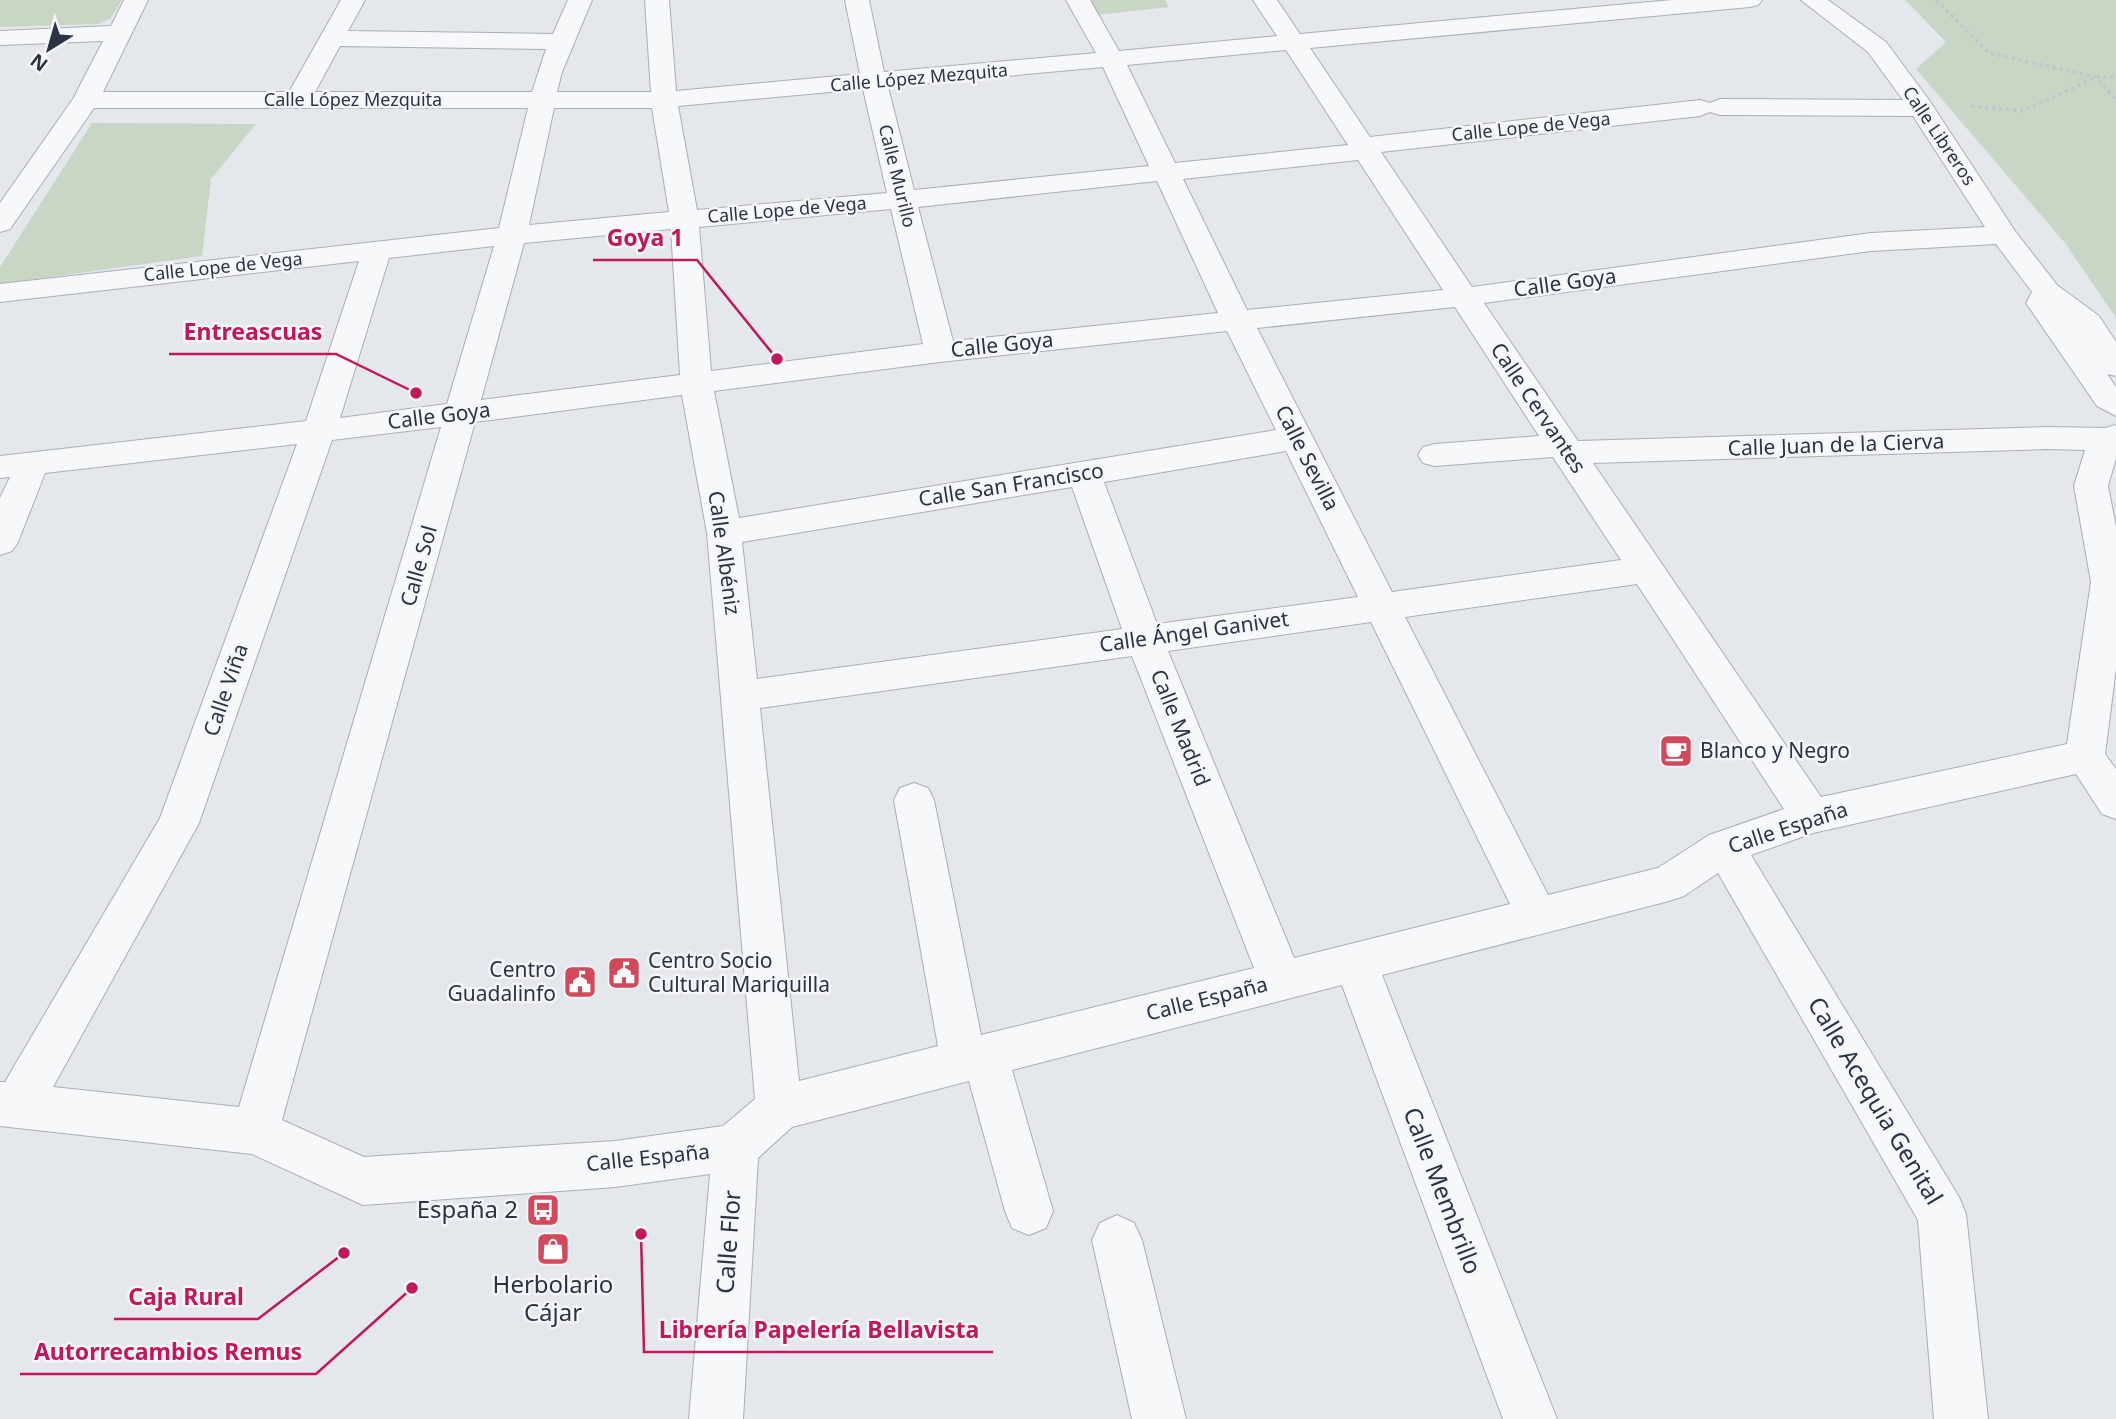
<svg xmlns="http://www.w3.org/2000/svg" width="2116" height="1419" font-family="'Noto Sans',sans-serif">
<style>
.green{fill:#c9d6c5}
.lines{fill:none;stroke-linecap:round;stroke-linejoin:round}
.minor-casing{stroke:#a9aeb7;stroke-width:2}
.path{stroke:#c2c5cb;stroke-width:3.5;stroke-dasharray:3.5 3.5;stroke-linecap:butt}
.minor{fill:#f7f8fa;fill-rule:evenodd}
.labels{text-anchor:middle;stroke-width:5;stroke-linejoin:round;paint-order:stroke}
.far-street-label{font-size:18px;fill:#2b3445;stroke:#f4f6f9}
.street-label{font-size:21px;fill:#2b3445;stroke:#f4f6f9}
.poi-label{font-size:21px;fill:#2b3445;stroke:#f4f6f9;text-anchor:start}
.near-street-label{font-size:24px;fill:#2b3445;stroke:#f4f6f9}
.near-poi-label{font-size:24px;fill:#2b3445;stroke:#f4f6f9;text-anchor:end}
.leader{fill:none;stroke:#c2185b;stroke-width:2.5}
.callout-dot{fill:#c2185b;stroke:#f4f6f9;stroke-width:2.5}
.callout-label{font-size:23px;text-anchor:middle;font-weight:bold;fill:#c2185b;stroke:#f4f6f9;stroke-width:5;stroke-linejoin:round;paint-order:stroke}
</style>
<rect width="100%" height="100%" fill="#e4e7ec"/>
<g class="green">
<polygon points="0,0 122,0 111,18 98,24 0,27"/>
<polygon points="1089,0 1165,0 1169,7 1096,15"/>
<polygon points="1905,0 2116,0 2116,318 2065,243 1916,69 1946,42"/>
<polygon points="92,123 256,124 211,179 202,256 0,284 0,267"/>
</g>
<g class="lines">
<defs>
<g id="minor">
<path d="M124,0H148L103,92H289L341,0H365L348,31L553,34L568,0H592L562,72L557,92H651L645,0H669L676,91L860,74L845,0H869L884,72L1096,53L1066,0H1090L1119,51L1277,36L1253,0H1277L1300,34L1672,0H1762L1758,5L1750,7L1310,48L1370,137L1700,100L1710,103L1720,99L1903,100L1868,52L1801,0H1828L1886,42L1929,100L2015,231L2057,285L2099,316L2116,342V376L2107,374L2116,387V416L2097,406L2026,303L2032,292L1996,244L1871,251L1484,303L1578,441L2047,427L2105,428L2116,425V458L2108,486L2116,527V668L2105,754L2116,769V819L2102,814L2076,774L1813,833L1751,855L1959,1197L1966,1214L1988,1419H1934L1918,1220L1718,873L1684,896L1669,901L1382,975L1557,1419H1503L1342,985L1012,1070L1053,1211L1046,1228L1029,1235L1012,1228L1005,1211L969,1081L792,1127L758,1158L743,1419H689L710,1174L615,1187L363,1205L252,1154L0,1126V1082H5L160,818L297,444L45,473L18,542L12,551L0,555V498L10,477L0,478V456L306,421L359,261L0,302V284L499,228L528,108H94L10,229L0,232V203L73,99L103,41L0,45V31L111,26ZM340,46L546,49L532,92H315ZM1286,50L1348,145L1175,163L1127,65ZM1103,67L1149,166L914,190L888,87ZM863,89L887,193L697,210L678,106ZM554,108H652L669,212L529,225ZM1710,112L1720,115L1913,116L1985,227L1871,233L1472,287L1381,152L1700,116ZM1358,160L1443,290L1247,310L1183,179ZM1157,181L1218,313L953,341L918,207ZM891,209L923,344L711,371L699,227ZM671,229L680,375L481,400L524,243ZM494,246L447,404L340,418L389,258ZM1455,307L1539,436L1435,444L1423,447L1418,455L1423,463L1435,466L1553,457L1621,560L1392,592L1257,328ZM1227,331L1276,430L739,518L714,391L940,362ZM682,395L707,533L755,1099L723,1126L615,1141L364,1157L282,1120L475,422ZM441,427L239,1107L53,1087L199,823L332,440ZM2047,449L2085,450L2074,486L2091,582L2067,744L1821,797L1593,463ZM1286,451L1358,597L1157,624L1104,482ZM1072,487L1122,629L757,679L742,542ZM1637,584L1784,809L1709,835L1658,868L1548,895L1405,617ZM1371,622L1510,904L1294,958L1168,651ZM1132,656L1254,968L981,1035L934,800L928,788L914,783L900,788L894,800L938,1046L799,1081L760,708Z"/>
<polygon points="1117,1215 1134,1223 1142,1240 1186,1419 1132,1419 1092,1240 1100,1223"/>
</g>
</defs>
<use href="#minor" class="minor-casing"/>
<g class="path">
<polyline points="1936,0 1989,53 2096,77 2116,100"/>
<polyline points="1971,106 2023,111 2096,77 2116,77"/>
</g>
<use href="#minor" class="minor"/>
</g>
<defs>
<symbol id="cafe-square" viewBox="-11 -11 22 22"><rect x="-9" y="-9" width="18" height="18" rx="4" fill="#d1495b" stroke="#f4f6f9"/><path d="M-5.5-4.5H6V0H3Q3 3.5 0 3.5H-2.5Q-5.5 3.5-5.5 0ZM3-3.2v2h1.7v-2ZM-6 4.5H4V6H-6Z" fill="#fff"/></symbol>
<symbol id="civic-square" viewBox="-11 -11 22 22"><rect x="-9" y="-9" width="18" height="18" rx="4" fill="#d1495b" stroke="#f4f6f9"/><path d="M-.6-6.5H3V-4.5H.6V-3L4-1V1h2V6H-6V1h2V-1L-.6-3ZM-1.2 2.5V6h2.4V2.5Z" fill="#fff"/></symbol>
<symbol id="bus-square" viewBox="-11 -11 22 22"><rect x="-9" y="-9" width="18" height="18" rx="4" fill="#d1495b" stroke="#f4f6f9"/><path d="M-5-6H5V4H4V6H2V4H-2V6H-4V4H-5ZM-3.5-4V0h7V-4ZM-3.5 1.2v1.5H-2V1.2ZM2 1.2v1.5H3.5V1.2Z" fill="#fff"/></symbol>
<symbol id="shop-square" viewBox="-11 -11 22 22"><rect x="-9" y="-9" width="18" height="18" rx="4" fill="#d1495b" stroke="#f4f6f9"/><path d="M-5-2.5h2.3a2.7 3.5 0 0 1 5.4 0H5L5.5 6h-11ZM-1.5-2.5h3a1.5 2.3 0 0 0-3 0Z" fill="#fff"/></symbol>
</defs>
<g fill-rule="evenodd">
<use href="#cafe-square" x="1657" y="732" width="38" height="38"/>
<use href="#civic-square" x="605" y="954" width="38" height="38"/>
<use href="#civic-square" x="561" y="963" width="38" height="38"/>
<use href="#bus-square" x="524" y="1191" width="38" height="38"/>
<use href="#shop-square" x="534" y="1230" width="38" height="38"/>
</g>
<g class="labels">
<g class="far-street-label">
<text transform="translate(919 78) rotate(-5)" y="6">Calle López Mezquita</text>
<text x="353" y="106">Calle López Mezquita</text>
<text transform="translate(1531 127) rotate(-6)" y="6">Calle Lope de Vega</text>
<text transform="translate(1939 136) rotate(56)" y="6">Calle Libreros</text>
<text transform="translate(897 176) rotate(76)" y="6">Calle Murillo</text>
<text transform="translate(787 210) rotate(-5)" y="6">Calle Lope de Vega</text>
<text transform="translate(223 267) rotate(-6)" y="6">Calle Lope de Vega</text>
</g>
<g class="street-label">
<text transform="translate(1565 283) rotate(-8)" y="7">Calle Goya</text>
<text transform="translate(1002 345) rotate(-6)" y="7">Calle Goya</text>
<text transform="translate(1538 408) rotate(56)" y="7">Calle Cervantes</text>
<text transform="translate(439 416) rotate(-7)" y="7">Calle Goya</text>
<text transform="translate(1836 445) rotate(-2)" y="7">Calle Juan de la Cierva</text>
<text transform="translate(1307 458) rotate(63)" y="7">Calle Sevilla</text>
<text transform="translate(1011 485) rotate(-9)" y="7">Calle San Francisco</text>
<text transform="translate(724 553) rotate(82)" y="7">Calle Albéniz</text>
<text transform="translate(419 566) rotate(-74)" y="7">Calle Sol</text>
<text transform="translate(1194 632) rotate(-8)" y="7">Calle Ángel Ganivet</text>
<text transform="translate(226 690) rotate(-71)" y="7">Calle Viña</text>
<text transform="translate(1180 728) rotate(68)" y="7">Calle Madrid</text>
<text transform="translate(1788 828) rotate(-18)" y="7">Calle España</text>
<text transform="translate(1207 999) rotate(-14)" y="7">Calle España</text>
<text transform="translate(648 1158) rotate(-6)" y="7">Calle España</text>
</g>
<g class="poi-label">
<text x="1700" y="758">Blanco y Negro</text>
<text x="648" y="968">Centro Socio<tspan x="648" dy="24">Cultural Mariquilla</tspan></text>
<text x="556" y="977" text-anchor="end">Centro<tspan x="556" dy="24">Guadalinfo</tspan></text>
</g>
<g class="near-street-label">
<text transform="translate(1875 1101) rotate(59)" y="8">Calle Acequia Genital</text>
<text transform="translate(1442 1191) rotate(69)" y="8">Calle Membrillo</text>
<text transform="translate(729 1242) rotate(-86)" y="8">Calle Flor</text>
</g>
<g class="near-poi-label">
<text x="518" y="1218">España 2</text>
<text x="553" y="1293" text-anchor="middle">Herbolario<tspan x="553" dy="28">Cájar</tspan></text>
</g>
</g>
<path class="leader" d="M777 359L697 260H593M416 393L336 354H169M344 1253L258 1319H114M641 1234L644 1352H993M412 1288L316 1374H20"/>
<g class="callout-dot">
<circle cx="777" cy="359" r="7"/>
<circle cx="416" cy="393" r="7"/>
<circle cx="344" cy="1253" r="7"/>
<circle cx="641" cy="1234" r="7"/>
<circle cx="412" cy="1288" r="7"/>
</g>
<g class="callout-label">
<text x="645" y="246">Goya 1</text>
<text x="253" y="340">Entreascuas</text>
<text x="186" y="1305">Caja Rural</text>
<text x="819" y="1338">Librería Papelería Bellavista</text>
<text x="168" y="1360">Autorrecambios Remus</text>
</g>
<g transform="translate(49 49) rotate(217)" stroke="#f4f6f9" stroke-width="5" paint-order="stroke">
<path d="M0-5L12 26L0 18L-12 26Z" fill="#2b3445"/>
<text y="-10" font-size="19" font-weight="bold" text-anchor="middle" fill="#2b3445">N</text>
</g>
</svg>
